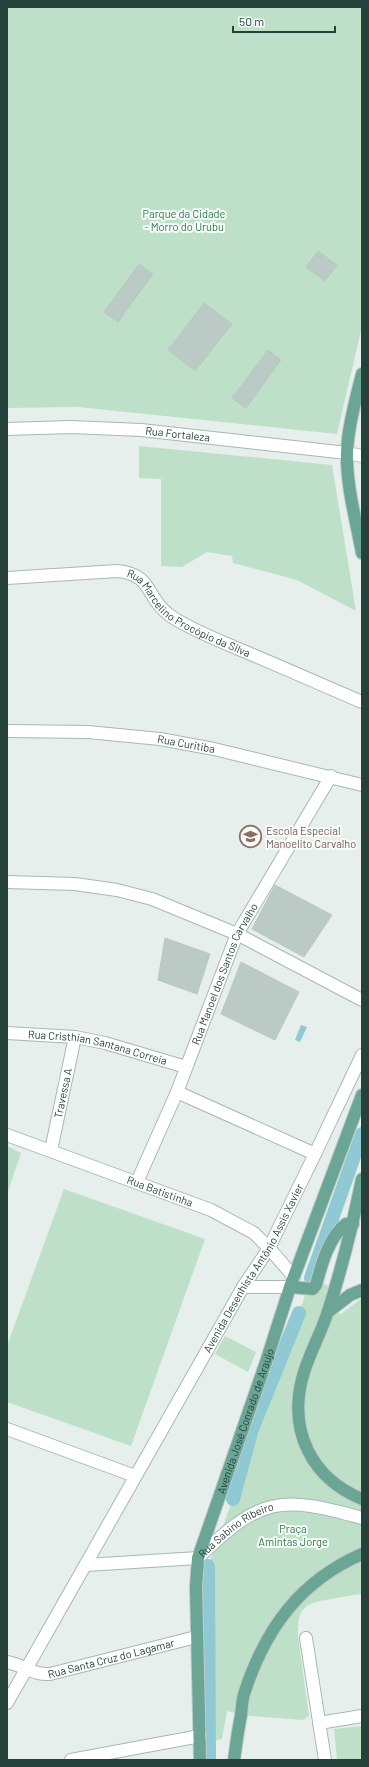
<svg xmlns="http://www.w3.org/2000/svg" width="369" height="1767" font-family="Barlow,sans-serif">
<style>
.green{fill:#bfe0c8}
.water{fill:#8ec9d4}
.lines{fill:none;stroke-linecap:round;stroke-linejoin:round}
.canal{stroke:#8ec9d4;stroke-width:14}
.building{fill:#bbcac4;stroke:#b8c9c2}
.minor-casing{stroke:#a8b8b2;stroke-width:14}
.tertiary-casing{stroke:#a8b8b2;stroke-width:14}
.secondary-casing{stroke:#a4bbb3;stroke-width:14}
.primary-casing{stroke:#c2cac8;stroke-width:14}
.minor{stroke:#fff;stroke-width:12}
.tertiary{stroke:#fff;stroke-width:12}
.secondary{stroke:#fff;stroke-width:12}
.primary{stroke:#6aa596;stroke-width:12}
.labels{text-anchor:middle;stroke-width:4;stroke-linejoin:round;paint-order:stroke}
.park-label{font-size:11px;fill:#2d7a4b;stroke:#f7fbf9}
.street-label{font-size:11px;fill:#24423a;stroke:#f7fbf9}
.education-label{font-size:11px;fill:#785e54;stroke:#f7fbf9;text-anchor:start}
</style>
<rect width="100%" height="100%" fill="#e6efeb"/>
<g class="green">
<polygon points="7,7 362,7 362,326 337,434 78,407 7,408"/>
<polygon points="139,446 332,465 356,611 297,580 233,563 232,556 207,552 182,567 161,566 161,479 139,478"/>
<polygon points="7,1146 21,1153 7,1194"/>
<polygon points="64,1189 205,1239 131,1446 7,1402 7,1346"/>
<path d="M311,1278L329,1286L322,1308L341,1314L362,1298V1594C352,1595 342,1597 331,1599C305,1603 297,1607 298,1636L309,1716L303,1720L249,1716L227,1711L222,1739L214,1741L208,1566L233,1499L252,1429L299,1313Z"/>
<polygon points="225,1336 256,1352 248,1372 215,1354"/>
<polygon points="362,1726 362,1760 337,1760 334,1729"/>
</g>
<polygon class="water" points="301,1025 307,1027 300,1042 295,1040"/>
<g class="lines">
<g class="canal">
<polyline points="311,1278 362,1134"/>
<polyline points="233,1499 252,1429 299,1313"/>
<polyline points="208,1566 209,1760"/>
</g>
</g>
<g class="building">
<polygon points="318,251 337,265 325,281 306,267"/>
<polygon points="139,264 153,274 118,322 104,312"/>
<polygon points="204,303 232,324 195,371 168,350"/>
<polygon points="268,350 281,360 246,408 232,398"/>
<polygon points="275,885 332,915 304,957 252,929"/>
<polygon points="165,938 210,954 197,994 158,980"/>
<polygon points="241,962 299,992 275,1040 221,1014"/>
</g>
<g class="lines">
<defs>
<g id="minor">
<path id="s1" d="M7,429L71,427L141,430L347,453"/>
<path id="s2" d="M7,578L117,571C154,574 145,599 172,617C194,631 218,640 241,650C282,667 322,685 362,702"/>
<path id="s3" d="M7,731L88,732L160,739L214,749L362,785"/>
<polyline points="7,882 75,884 117,890 152,899 237,934 362,1000"/>
<path id="s4" d="M7,1033L75,1037L105,1043L186,1067"/>
<polyline points="177,1092 315,1154"/>
<path id="s5" d="M7,1135L211,1210L254,1233L269,1248L294,1277"/>
<path id="s6" d="M51,1150L75,1037"/>
<path id="s7" d="M137,1182L177,1092L237,934L331,776"/>
<polyline points="243,1287 290,1287"/>
<polyline points="7,1429 135,1476"/>
<path id="s8" d="M86,1565L198,1558C260,1497 280,1495 362,1518"/>
<polyline points="306,1638 325,1760"/>
<path id="s9" d="M7,1662C23,1665 33,1675 50,1674L196,1637"/>
<path id="s10" d="M7,1703L243,1287L269,1248L315,1154L362,1055"/>
<polyline points="319,1723 362,1716"/>
</g>
<polyline id="tertiary" points="71,1760 200,1736"/>
<polyline id="secondary" points="347,453 362,456"/>
<g id="primary">
<path d="M362,374C356,399 348,426 347,452C346,485 356,520 362,553"/>
<path d="M362,1179C353,1223 342,1268 328,1311C321,1334 308,1355 302,1379C289,1431 311,1478 362,1499"/>
<path d="M290,1287L313,1289L316,1285C321,1266 329,1236 346,1224H353"/>
<polyline points="328,1312 350,1295 362,1290"/>
<path id="s11" d="M200,1760L196,1587L198,1558L266,1362L290,1287L362,1095"/>
<path d="M234,1760C236,1745 238,1730 241,1715C242,1707 242,1698 245,1691C266,1628 300,1581 362,1554"/>
</g>
</defs>
<use href="#minor" class="minor-casing"/>
<use href="#tertiary" class="tertiary-casing"/>
<use href="#secondary" class="secondary-casing"/>
<use href="#primary" class="primary-casing"/>
<use href="#minor" class="minor"/>
<use href="#tertiary" class="tertiary"/>
<use href="#secondary" class="secondary"/>
<use href="#primary" class="primary"/>
</g>
<defs>
<symbol id="school-ring" viewBox="-11 -11 22 22"><circle r="9.5" fill="#f7fbf9" stroke="#8d6e63" stroke-width="1.5"/><path d="M0-5L7-2L0 1L-7-2ZM-4 1L0 2.5L4 1V4Q0 6-4 4Z" fill="#8d6e63"/></symbol>
</defs>
<g fill-rule="evenodd">
<use href="#school-ring" x="238" y="824" width="25" height="25"/>
</g>
<g class="labels">
<g class="park-label">
<text x="184" y="218">Parque da Cidade<tspan x="184" dy="13">- Morro do Urubu</tspan></text>
<text x="293" y="1533">Praça<tspan x="293" dy="13">Amintas Jorge</tspan></text>
</g>
<g class="street-label">
<text dy="4" stroke="none"><textPath href="#s1" startOffset="171">Rua Fortaleza</textPath></text>
<text dy="4" stroke="none"><textPath href="#s2" startOffset="196">Rua Marcelino Procópio da Silva</textPath></text>
<text dy="4" stroke="none"><textPath href="#s3" startOffset="180">Rua Curitiba</textPath></text>
<text dy="4" stroke="none"><textPath href="#s7" startOffset="226">Rua Manoel dos Santos Carvalho</textPath></text>
<text dy="4" stroke="none"><textPath href="#s4" startOffset="92">Rua Cristhian Santana Correia</textPath></text>
<text dy="4" stroke="none"><textPath href="#s6" startOffset="58">Travessa A</textPath></text>
<text dy="4" stroke="none"><textPath href="#s5" startOffset="163">Rua Batistinha</textPath></text>
<text dy="4" stroke="none"><textPath href="#s10" startOffset="500">Avenida Desenhista Antônio Assis Xavier</textPath></text>
<text dy="4" stroke="none"><textPath href="#s11" startOffset="347">Avenida José Conrado de Araujo</textPath></text>
<text dy="4" stroke="none"><textPath href="#s8" startOffset="160">Rua Sabino Ribeiro</textPath></text>
<text dy="4" stroke="none"><textPath href="#s9" startOffset="108">Rua Santa Cruz do Lagamar</textPath></text>
</g>
<g class="education-label">
<text x="266" y="835">Escola Especial<tspan x="266" dy="13">Manoelito Carvalho</tspan></text>
</g>
</g>
<rect width="369" height="1767" fill="none" stroke="#24423a" stroke-width="16"/>
<path d="M233 26v6h102v-6" fill="none" stroke="#24423a" stroke-width="2"/>
<text x="239" y="26" font-size="12" fill="#24423a" stroke="#f7fbf9" stroke-width="3" paint-order="stroke">50 m</text>
</svg>
